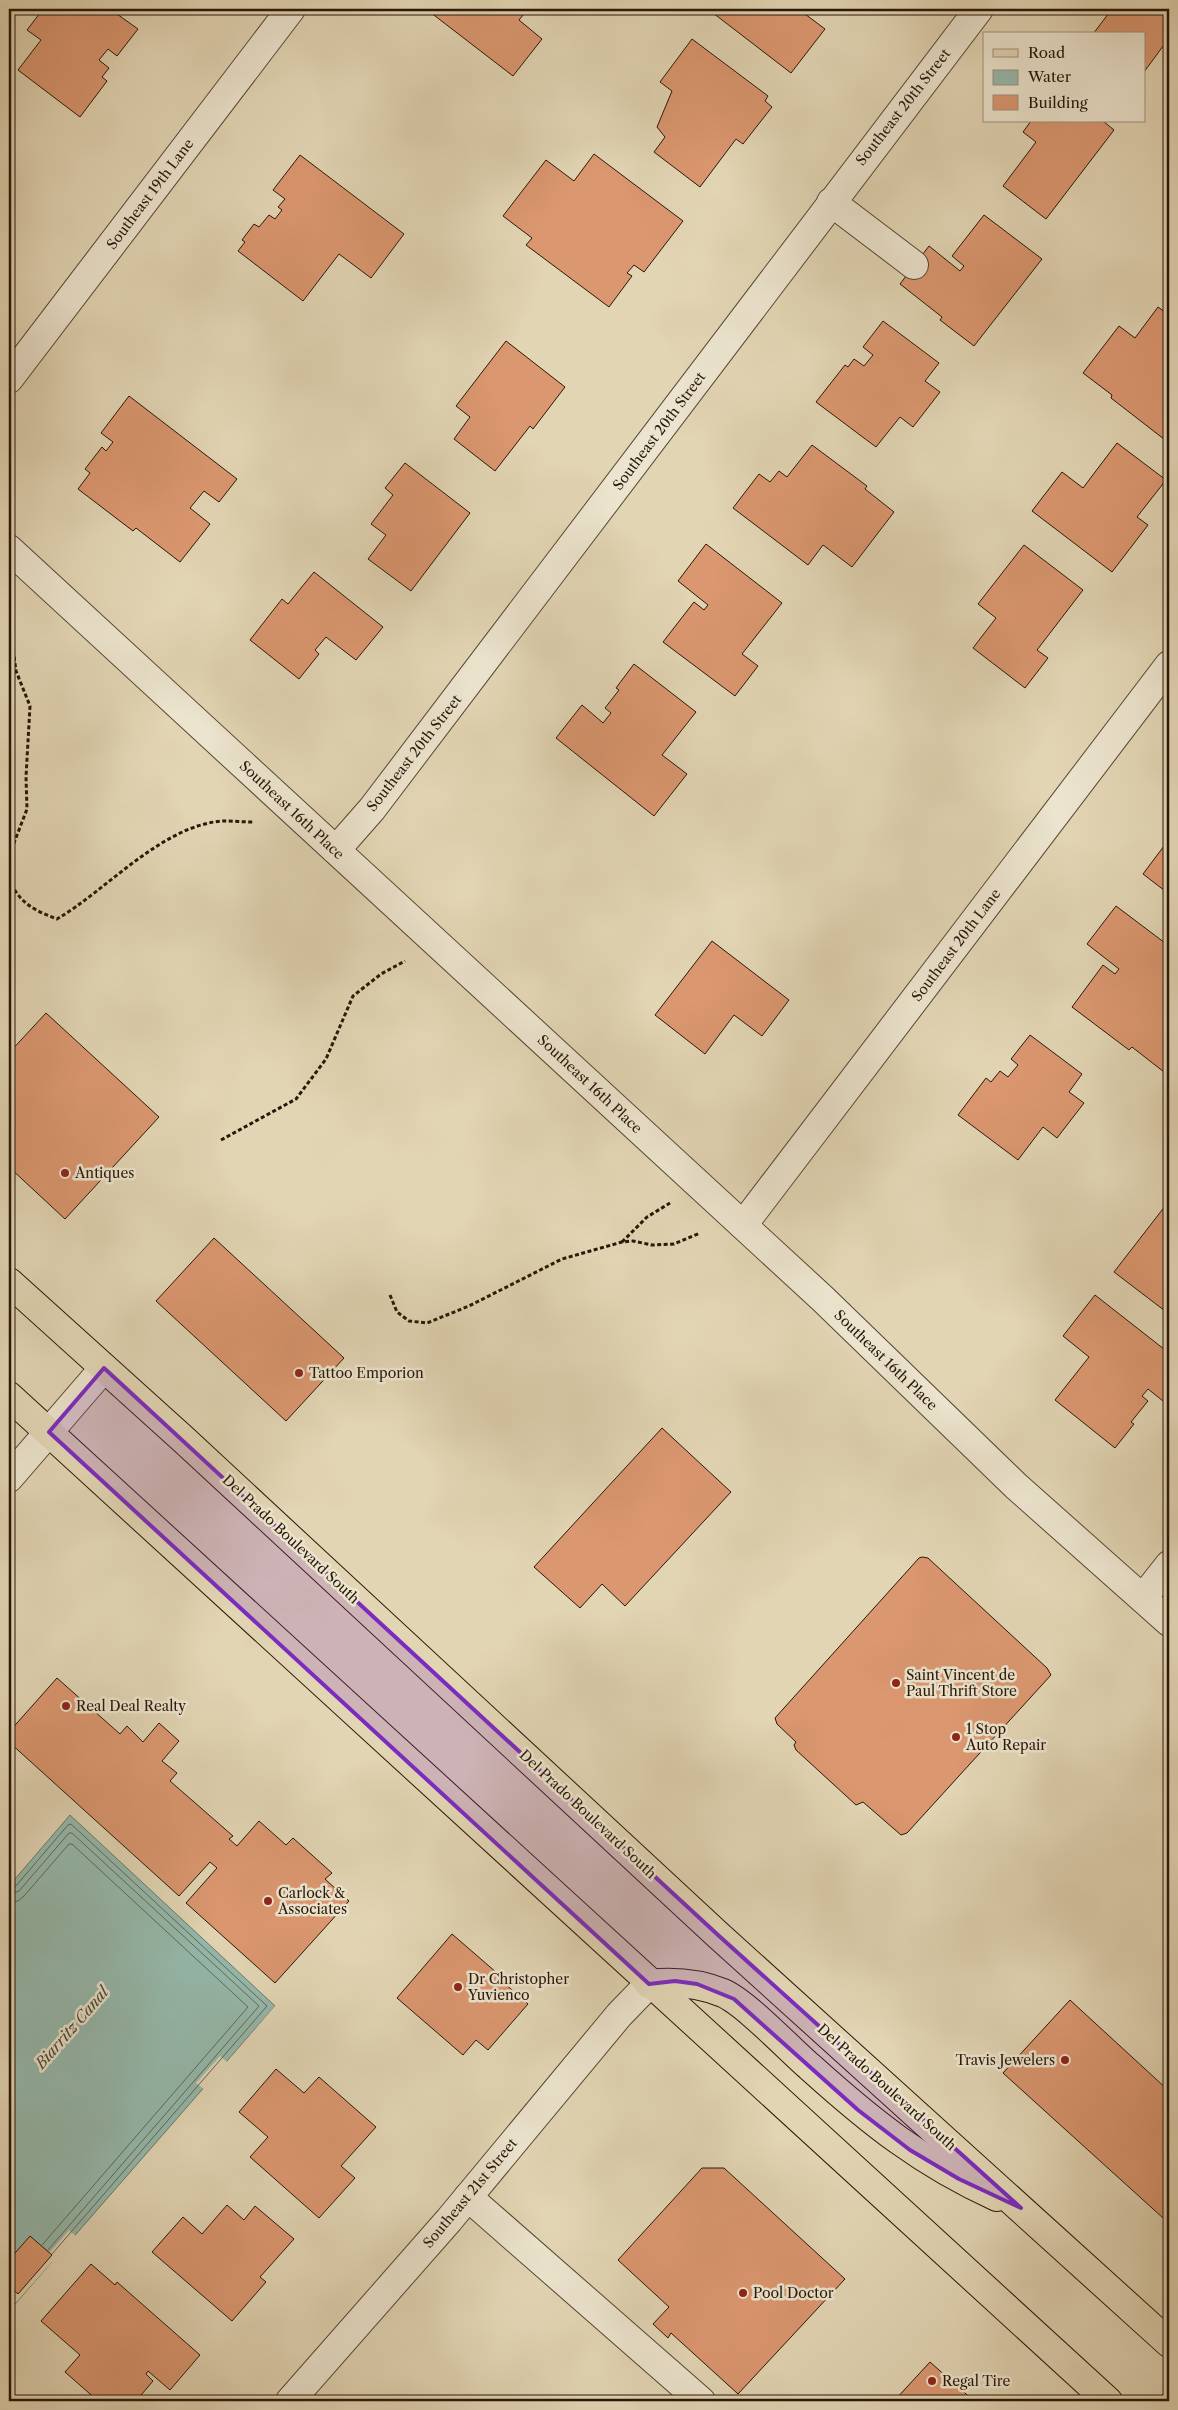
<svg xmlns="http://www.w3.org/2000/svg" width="1178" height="2410" font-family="'Libre Caslon Text',serif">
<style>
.water{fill:#95b9ac;stroke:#69786a}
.pier{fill:#e2d5b4}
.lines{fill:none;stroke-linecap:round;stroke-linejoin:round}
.shore{stroke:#5e685a;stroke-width:1}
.building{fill:#db9770;stroke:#281708}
.minor-casing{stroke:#564633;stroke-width:30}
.major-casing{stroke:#281708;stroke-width:30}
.path{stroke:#281708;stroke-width:3;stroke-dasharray:4 2.5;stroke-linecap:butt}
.minor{stroke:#ece4ce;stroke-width:28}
.major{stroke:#e2d5b4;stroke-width:28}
.marked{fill:#7b2cbf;fill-opacity:0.2;stroke:#7b2cbf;stroke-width:4;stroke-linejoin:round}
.poi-dot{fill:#8f2418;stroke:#ece4ce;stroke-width:2}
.labels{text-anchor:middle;stroke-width:5;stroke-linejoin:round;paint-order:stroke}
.street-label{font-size:14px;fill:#281708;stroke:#ece4ce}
.poi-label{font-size:14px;fill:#281708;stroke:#ece4ce;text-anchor:start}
.water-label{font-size:15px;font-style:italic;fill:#494839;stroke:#ece4ce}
</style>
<rect width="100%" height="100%" fill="#e2d5b4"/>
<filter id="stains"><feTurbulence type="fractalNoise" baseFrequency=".004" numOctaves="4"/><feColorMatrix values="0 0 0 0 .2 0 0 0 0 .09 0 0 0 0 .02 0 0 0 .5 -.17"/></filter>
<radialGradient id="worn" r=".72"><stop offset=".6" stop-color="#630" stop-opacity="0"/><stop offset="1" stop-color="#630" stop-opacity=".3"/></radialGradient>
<polygon class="water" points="70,1815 275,2006 9,2311 9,1886"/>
<g class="pier">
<polygon points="275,2006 277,2007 205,2090 196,2083 220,2056 227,2062"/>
<polygon points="69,2230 77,2237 54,2263 52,2262 12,2307 9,2304 9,2283 17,2290"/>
</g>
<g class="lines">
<g class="shore">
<polyline points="9,1889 15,1887 68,1825 71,1824 267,2006 52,2254"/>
<polyline points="9,1895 19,1891 69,1833 72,1833 259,2006 48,2250"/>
<polyline points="9,1902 18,1901 24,1896 69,1844 72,1844 248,2007 42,2245"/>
</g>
</g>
<g class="building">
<polygon points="43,9 110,9 138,29 117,56 108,49 99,60 109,68 102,77 107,81 80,117 18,70 41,40 27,30"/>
<polygon points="426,9 528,9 519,20 542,39 513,76"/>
<polygon points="717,9 809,9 805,14 825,29 791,73 713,13"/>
<polygon points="1112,9 1169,9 1169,38 1144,72 1144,34 1093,34"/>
<polygon points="692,39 768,96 765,101 772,107 743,144 736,139 700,187 654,152 665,137 657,127 672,91 660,82"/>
<polygon points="1031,121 1103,121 1114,130 1046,219 1003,186 1036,142 1023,132"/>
<polygon points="594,154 683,221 644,272 634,265 627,273 632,276 609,307 526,245 532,238 503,216 546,160 574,181"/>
<polygon points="300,155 404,234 371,278 339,254 303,301 238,251 245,242 242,240 254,224 259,227 269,215 275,219 282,210 278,207 285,199 273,190"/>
<polygon points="984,215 1042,259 974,346 940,320 942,317 900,284 929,246 960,271 964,266 952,256"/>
<polygon points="1158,307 1169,315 1169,443 1111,398 1112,395 1083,373 1119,326 1135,338"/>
<polygon points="883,321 939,363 925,381 940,392 913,427 900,417 876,447 816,402 845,365 848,367 854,359 864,366 873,355 863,347"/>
<polygon points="506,341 565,387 533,429 530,426 495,471 454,439 470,417 456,406"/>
<polygon points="129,396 237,479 219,502 204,491 190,508 210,524 180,562 136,528 133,531 78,489 90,473 85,469 102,447 106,451 113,442 101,433"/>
<polygon points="1117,443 1166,480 1137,517 1148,525 1112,572 1032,511 1062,472 1083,488"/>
<polygon points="812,445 867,486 865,489 894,512 852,567 823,545 808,565 733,508 759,474 770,482 779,471 787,477"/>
<polygon points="405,463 470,513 411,591 368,559 386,535 371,524 393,495 385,488"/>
<polygon points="706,544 782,603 742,654 758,666 735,696 663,642 694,602 704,610 708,605 678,581"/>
<polygon points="1024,545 1083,590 1037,650 1048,658 1025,688 973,648 996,618 978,604"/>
<polygon points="314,572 383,627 356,660 326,637 315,650 319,654 299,679 250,640 282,599 288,604"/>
<polygon points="634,664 696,712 662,755 687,774 654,816 556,738 582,705 603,723 611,713 605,708 619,690 616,688"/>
<polygon points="1167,842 1169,844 1169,894 1143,874"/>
<polygon points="1116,906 1169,946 1169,1065 1164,1072 1132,1047 1129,1050 1072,1007 1103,965 1115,974 1119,969 1087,944"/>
<polygon points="712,941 789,1000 762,1036 734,1015 705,1054 655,1015"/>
<polygon points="46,1013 159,1117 65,1219 9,1167 9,1053"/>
<polygon points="1030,1035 1082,1074 1069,1092 1084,1103 1057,1138 1043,1127 1018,1160 958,1115 986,1078 991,1082 1000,1071 1008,1077 1018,1065 1011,1059"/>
<polygon points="1169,1201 1169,1314 1114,1272"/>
<polygon points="214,1238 344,1358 286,1421 156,1301"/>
<polygon points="1095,1295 1169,1353 1169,1403 1168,1405 1148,1389 1142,1396 1148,1401 1131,1422 1134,1424 1115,1448 1055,1400 1089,1357 1063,1336"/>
<polygon points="662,1428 731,1492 625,1606 602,1584 580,1608 534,1567"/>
<polygon points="922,1557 928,1558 1047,1668 1051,1675 907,1833 901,1835 863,1802 856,1805 796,1750 794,1745 796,1742 777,1724 775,1718 919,1558"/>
<polygon points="57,1678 120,1734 127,1726 143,1742 159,1723 179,1741 162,1761 177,1773 170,1781 233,1836 229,1839 237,1846 259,1821 286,1845 293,1838 332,1873 325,1879 349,1901 275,1983 186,1903 217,1868 210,1862 179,1896 9,1742 9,1732"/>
<polygon points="452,1934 497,1973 495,1975 528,2004 488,2050 476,2040 463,2055 397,1998"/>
<polygon points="1070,2000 1169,2091 1169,2211 1163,2218 1003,2073"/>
<polygon points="276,2069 304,2093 319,2077 376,2127 341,2166 355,2178 319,2218 250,2157 268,2137 239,2112"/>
<polygon points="702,2168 724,2168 845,2279 738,2394 671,2333 668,2338 653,2324 669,2307 618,2260"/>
<polygon points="227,2205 244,2220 255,2206 294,2239 260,2277 266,2282 232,2321 152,2252 183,2217 202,2234"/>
<polygon points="30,2236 52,2255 18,2294 9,2286 9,2260"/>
<polygon points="91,2264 115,2285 117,2282 200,2355 170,2390 148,2371 146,2374 153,2381 136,2401 128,2395 122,2401 98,2401 65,2372 80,2355 41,2321"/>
<polygon points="930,2362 974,2401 894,2401"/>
</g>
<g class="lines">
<defs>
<g id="minor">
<polyline points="831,202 914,265"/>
<polyline points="9,379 291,9"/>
<polyline points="9,549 823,1299 1016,1486 1169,1622"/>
<polyline points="336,850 372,809 979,9"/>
<polyline points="743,1225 1169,665"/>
<polyline points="9,1478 104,1368"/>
<polyline points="1143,1598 1169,1565"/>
<polyline points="468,2197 701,2401"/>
<polyline points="290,2401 449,2220 619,2015 649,1984"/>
</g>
<g id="major">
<polyline points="9,1282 183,1439 718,1935 1169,2343"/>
<polyline points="9,1396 1108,2401"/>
<path d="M649,1984C675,1981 698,1983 723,1993C746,2003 789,2049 810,2067C871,2122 922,2163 997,2197"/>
</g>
</defs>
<use href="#minor" class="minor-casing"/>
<use href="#major" class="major-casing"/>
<g class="path">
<polyline points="9,618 16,671 30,706 26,777 27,809 9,856"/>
<path d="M9,878C18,902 33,910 57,919C107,890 162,825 223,821C233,821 243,822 253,822"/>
<polyline points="221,1140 296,1099 326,1059 353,996 381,974 405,961"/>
<polyline points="622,1242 647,1217 670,1203"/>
<polyline points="390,1295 397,1312 409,1321 427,1323 469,1306 562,1259 622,1242 633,1241 652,1245 674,1244 700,1233"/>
</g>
<use href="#minor" class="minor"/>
<use href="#major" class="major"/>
</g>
<path class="marked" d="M104,1368L718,1935L1021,2208L959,2179L910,2150L858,2110L734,1999L697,1984L675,1981L649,1984L49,1432Z"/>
<g class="poi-dot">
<circle cx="65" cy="1173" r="5"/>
<circle cx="299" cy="1373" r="5"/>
<circle cx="896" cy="1683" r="5"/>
<circle cx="66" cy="1706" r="5"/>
<circle cx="956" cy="1737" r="5"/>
<circle cx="268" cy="1901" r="5"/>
<circle cx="458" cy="1987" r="5"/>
<circle cx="1065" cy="2060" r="5"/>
<circle cx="743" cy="2293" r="5"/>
<circle cx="932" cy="2381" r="5"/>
</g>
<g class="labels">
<g class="street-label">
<text transform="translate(903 107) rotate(-52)" y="5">Southeast 20th Street</text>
<text transform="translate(150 194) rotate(-53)" y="5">Southeast 19th Lane</text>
<text transform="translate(659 431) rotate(-53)" y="5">Southeast 20th Street</text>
<text transform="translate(414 753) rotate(-52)" y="5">Southeast 20th Street</text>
<text transform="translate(292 810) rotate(43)" y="5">Southeast 16th Place</text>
<text transform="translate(956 945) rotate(-53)" y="5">Southeast 20th Lane</text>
<text transform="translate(590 1084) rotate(43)" y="5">Southeast 16th Place</text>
<text transform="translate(886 1360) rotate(44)" y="5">Southeast 16th Place</text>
<text transform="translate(291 1539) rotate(43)" y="5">Del Prado Boulevard South</text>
<text transform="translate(588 1814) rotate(43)" y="5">Del Prado Boulevard South</text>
<text transform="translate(887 2087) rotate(42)" y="5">Del Prado Boulevard South</text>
<text transform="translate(470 2193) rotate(-50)" y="5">Southeast 21st Street</text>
</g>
<g class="poi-label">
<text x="75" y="1178">Antiques</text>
<text x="309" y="1378">Tattoo Emporion</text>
<text x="906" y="1680">Saint Vincent de<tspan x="906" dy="16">Paul Thrift Store</tspan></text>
<text x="76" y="1711">Real Deal Realty</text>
<text x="966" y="1734">1 Stop<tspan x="966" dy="16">Auto Repair</tspan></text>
<text x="278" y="1898">Carlock &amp;<tspan x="278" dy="16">Associates</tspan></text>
<text x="468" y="1984">Dr Christopher<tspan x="468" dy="16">Yuvienco</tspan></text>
<text x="1055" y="2065" text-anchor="end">Travis Jewelers</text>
<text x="753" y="2298">Pool Doctor</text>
<text x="942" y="2386">Regal Tire</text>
</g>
<g class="water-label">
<text transform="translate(72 2028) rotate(-49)" y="5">Biarritz Canal</text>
</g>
</g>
<rect width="1178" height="2410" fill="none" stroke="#e2d5b4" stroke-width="30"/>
<rect x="10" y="10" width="1158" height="2390" fill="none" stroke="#281708" stroke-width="2.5"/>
<rect x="15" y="15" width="1148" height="2380" fill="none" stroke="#281708"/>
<rect x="983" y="32" width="162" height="90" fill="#ece4ce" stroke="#9e927f"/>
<rect x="993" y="49" width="25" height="8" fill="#e2d5b4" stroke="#9e927f"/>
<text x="1028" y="58" font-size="15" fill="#281708">Road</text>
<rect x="993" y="70" width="25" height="15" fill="#95b9ac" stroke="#9e927f"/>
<text x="1028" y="82" font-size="15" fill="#281708">Water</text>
<rect x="993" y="95" width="25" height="15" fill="#db9770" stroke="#9e927f"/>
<text x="1028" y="108" font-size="15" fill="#281708">Building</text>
<rect width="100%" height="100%" filter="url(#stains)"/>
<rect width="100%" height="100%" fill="url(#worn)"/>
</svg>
